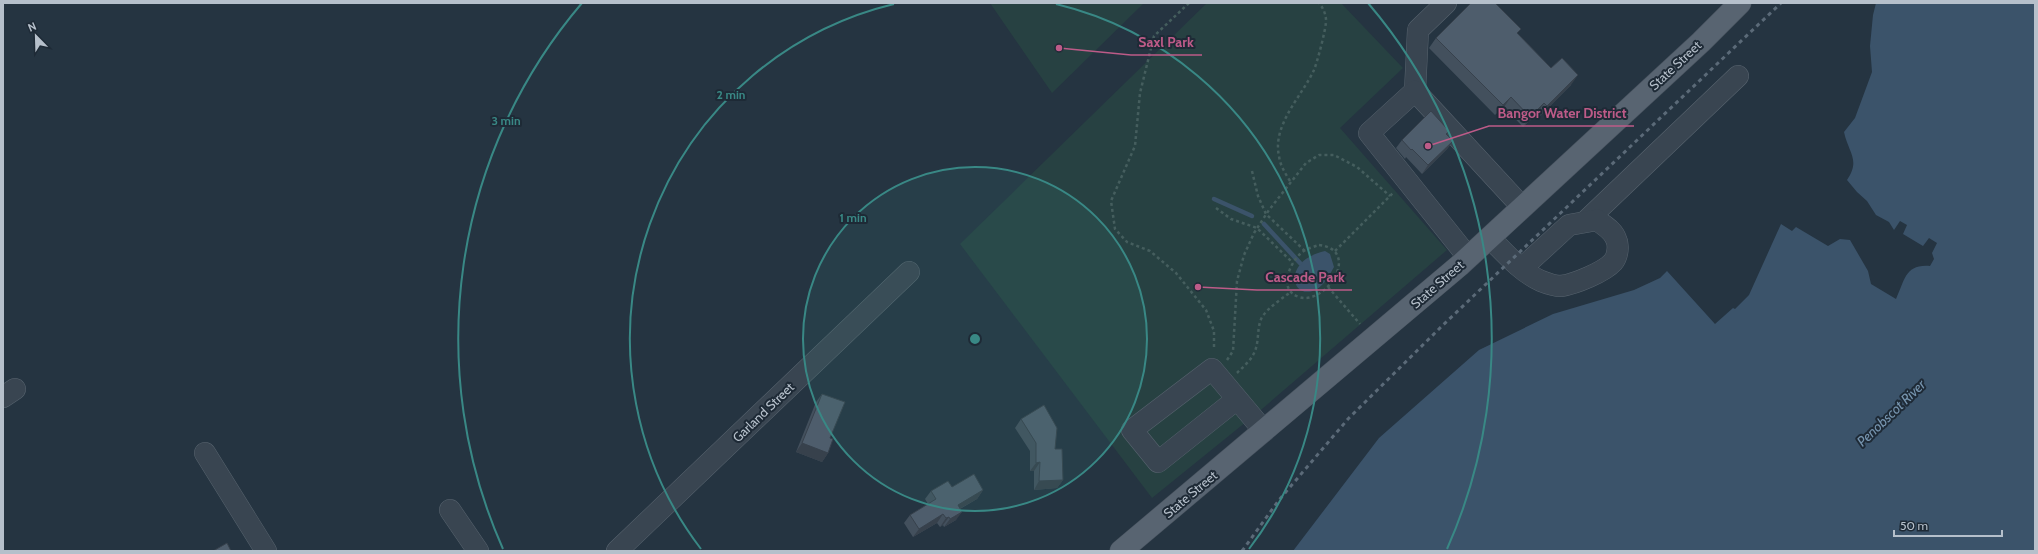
<svg xmlns="http://www.w3.org/2000/svg" width="2038" height="554" font-family="Cabin,sans-serif">
<style>
.green{fill:#274142}
.water{fill:#3b536a}
.lines{fill:none;stroke-linecap:round;stroke-linejoin:round}
.stream{stroke:#3b536a;stroke-width:4.5}
.minor-casing{stroke:#57636e;stroke-width:22}
.major-casing{stroke:#46515d;stroke-width:23}
.path{stroke:#455e5e;stroke-width:2.5;stroke-dasharray:3 3;stroke-linecap:butt}
.minor{stroke:#394551;stroke-width:21}
.major{stroke:#586471;stroke-width:22}
.rail{stroke:#5b6a78;stroke-width:3;stroke-dasharray:4 4;stroke-linecap:butt}
.wall{fill:#43505d}
.shaded-wall{fill:#37414c}
.building{fill:#4e5d6c;stroke:#37414c}
.ring{fill:none;stroke:#398885;stroke-width:2}
.labels{text-anchor:middle;stroke-width:4;stroke-linejoin:round;paint-order:stroke}
.street-label{font-size:13px;fill:#b6c0cb;stroke:#1e2a36}
.water-label{font-size:14px;font-style:italic;fill:#7694ae;stroke:#1e2a36}
.centre{fill:#398885;stroke:#1e2a36;stroke-width:2}
.ring-label{font-size:12px;text-anchor:middle;font-weight:bold;fill:#398885;stroke:#1e2a36;stroke-width:4;stroke-linejoin:round;paint-order:stroke}
.leader{fill:none;stroke:#bd5b88;stroke-width:1.5}
.callout-dot{fill:#bd5b88;stroke:#1e2a36;stroke-width:1.5}
.callout-label{font-size:14px;text-anchor:middle;font-weight:bold;fill:#bd5b88;stroke:#1e2a36;stroke-width:4;stroke-linejoin:round;paint-order:stroke}
</style>
<rect width="100%" height="100%" fill="#253441"/>
<g class="green">
<polygon points="990,3 1144,3 1052,93"/>
<polygon points="1207,3 1341,3 1403,68 1340,128 1447,250 1262,409 1152,498 960,244"/>
</g>
<g class="water">
<path d="M1876,3H2035V551H1293L1379,438L1479,350L1553,314L1634,290L1660,278L1667,271L1715,324L1733,308L1735,309L1749,295L1781,224L1792,231L1796,227L1828,246L1840,239L1850,240L1868,271L1871,284L1896,299C1905,280 1905,264 1930,266L1934,259L1932,253L1937,243L1929,238L1923,246L1903,234L1907,225L1900,221L1894,230L1889,222L1876,215L1867,201L1857,192L1847,180C1861,160 1848,152 1844,132L1855,118L1872,72L1870,46L1873,15Z"/>
<path d="M1325,251L1330,254L1334,267C1330,274 1325,284 1317,289C1292,303 1280,261 1325,251Z"/>
</g>
<g class="lines">
<g class="stream">
<polyline points="1214,199 1252,216"/>
<polyline points="1264,224 1300,263"/>
</g>
<defs>
<g id="minor">
<polyline points="1415,91 1418,30 1446,3"/>
<polyline points="1587,220 1738,76"/>
<path d="M1490,238C1505,253 1521,272 1541,281C1546,283 1555,286 1561,286C1575,284 1604,272 1613,262C1618,256 1619,245 1616,239C1613,230 1603,225 1597,220L1569,225L1522,268"/>
<polyline points="1468,257 1369,133 1415,91 1522,207"/>
<polyline points="3,397 15,389"/>
<polyline points="1237,399 1158,462 1132,430 1212,369 1264,431"/>
<polyline points="205,453 266,551"/>
<polyline points="450,510 478,551"/>
<polyline points="617,551 909,272"/>
</g>
<polyline id="major" points="1121,551 1460,265 1701,42 1740,3"/>
</defs>
<use href="#minor" class="minor-casing"/>
<use href="#major" class="major-casing"/>
<g class="path">
<polyline points="1189,3 1154,36 1140,93 1135,146 1111,201 1115,229 1127,242 1150,251 1176,273 1206,310 1214,331 1214,348"/>
<polyline points="1252,171 1258,196 1266,214 1305,251"/>
<path d="M1290,181C1285,173 1280,165 1279,156C1272,125 1302,96 1314,70C1317,63 1327,26 1326,19C1325,12 1323,8 1319,3"/>
<polyline points="1216,208 1231,219 1257,228 1293,263"/>
<path d="M1319,245C1362,250 1326,306 1299,297C1278,290 1289,265 1300,254C1305,249 1313,247 1319,245Z"/>
<polyline points="1335,251 1394,192"/>
<polyline points="1328,287 1360,324"/>
<polyline points="1227,360 1233,351 1237,281 1244,255 1254,233 1269,210 1306,163 1319,155 1334,155 1357,167 1390,196"/>
<path d="M1237,373C1244,366 1253,359 1256,348C1259,338 1257,327 1262,317C1269,307 1281,299 1291,292"/>
</g>
<use href="#minor" class="minor"/>
<use href="#major" class="major"/>
<polyline class="rail" points="1242,551 1279,500 1348,419 1442,326 1781,3"/>
</g>
<g class="wall">
<polygon points="1518,34 1551,68 1571,85 1540,116 1537,114 1523,127 1504,107 1495,115 1429,48 1436,38"/>
<polygon points="1447,135 1453,141 1447,149 1422,174 1406,157 1405,159 1396,148 1402,140"/>
<polygon points="822,394 830,438 828,453 822,462 796,452 816,402"/>
<polygon points="1021,419 1055,449 1063,480 1057,488 1034,490 1034,471 1030,471 1030,451 1015,428"/>
<polygon points="952,487 983,490 977,499 960,509 956,520 944,527 943,525 940,527 937,523 913,537 904,523 910,515 928,504 925,499 931,491"/>
</g>
<g class="shaded-wall">
<polygon points="1578,75 1571,85 1540,116 1547,106"/>
<polygon points="1511,97 1504,107 1495,115 1503,105"/>
<polygon points="1544,103 1537,114 1523,127 1530,117"/>
<polygon points="1453,141 1447,149 1422,174 1428,165"/>
<polygon points="802,443 828,453 822,462 796,452"/>
<polygon points="1040,462 1034,471 1030,471 1036,463"/>
<polygon points="1063,480 1057,488 1034,490 1039,481"/>
<polygon points="983,490 977,499 952,513 958,505"/>
<polygon points="962,512 956,520 944,527 950,519"/>
<polygon points="943,514 937,523 913,537 919,529"/>
<polygon points="949,517 943,525 940,527 946,518"/>
</g>
<g class="building">
<polygon points="1471,3 1495,3 1521,29 1517,33 1551,68 1562,58 1578,75 1547,106 1544,103 1530,117 1511,97 1503,105 1436,38"/>
<polygon points="1431,111 1449,131 1446,134 1453,141 1428,165 1412,149 1411,150 1402,140"/>
<polygon points="822,394 845,402 830,438 833,439 828,453 802,443"/>
<polygon points="1044,405 1057,428 1055,449 1062,449 1063,480 1039,481 1040,462 1036,463 1036,443 1021,419"/>
<polygon points="974,474 983,490 958,505 962,512 950,519 949,517 946,518 943,514 919,529 910,515 936,499 931,491 948,481 952,487"/>
<polygon points="227,543 231,551 213,551"/>
</g>
<circle cx="975" cy="339" r="172" fill="#398885" fill-opacity=".12"/>
<g class="ring">
<circle cx="975" cy="339" r="172"/>
<path d="M701 549A345 345 0 0 1 894 4M1056 4A345 345 0 0 1 1249 549"/>
<path d="M503 549A517 517 0 0 1 582 3M1368 3A517 517 0 0 1 1447 549"/>
</g>
<g class="labels">
<g class="street-label">
<text transform="translate(1675 65) rotate(-43)" y="5">State Street</text>
<text transform="translate(1437 284) rotate(-41)" y="5">State Street</text>
<text transform="translate(763 412) rotate(-44)" y="5">Garland Street</text>
<text transform="translate(1190 494) rotate(-40)" y="5">State Street</text>
</g>
<g class="water-label">
<text transform="translate(1891 413) rotate(-44)" y="5">Penobscot River</text>
</g>
</g>
<circle cx="975" cy="339" r="6" class="centre"/>
<g class="ring-label">
<text x="731" y="99">2 min</text>
<text x="506" y="125">3 min</text>
<text x="853" y="222">1 min</text>
</g>
<path class="leader" d="M1059 48L1131 55H1202M1428 146L1489 126H1634M1198 287L1257 290H1352"/>
<g class="callout-dot">
<circle cx="1059" cy="48" r="4"/>
<circle cx="1428" cy="146" r="4"/>
<circle cx="1198" cy="287" r="4"/>
</g>
<g class="callout-label">
<text x="1166" y="47">Saxl Park</text>
<text x="1562" y="118">Bangor Water District</text>
<text x="1305" y="282">Cascade Park</text>
</g>
<rect width="2038" height="554" fill="none" stroke="#b6c0cb" stroke-width="8"/>
<g transform="translate(36 36) rotate(337)" stroke="#1e2a36" stroke-width="3" paint-order="stroke">
<path d="M0-3L7 15L0 10L-7 15Z" fill="#b6c0cb"/>
<text y="-6" font-size="11" font-weight="bold" text-anchor="middle" fill="#b6c0cb">N</text>
</g>
<path d="M1894 530v6h108v-6" fill="none" stroke="#b6c0cb" stroke-width="2"/>
<text x="1900" y="530" font-size="12" fill="#b6c0cb" stroke="#1e2a36" stroke-width="3" paint-order="stroke">50 m</text>
</svg>
